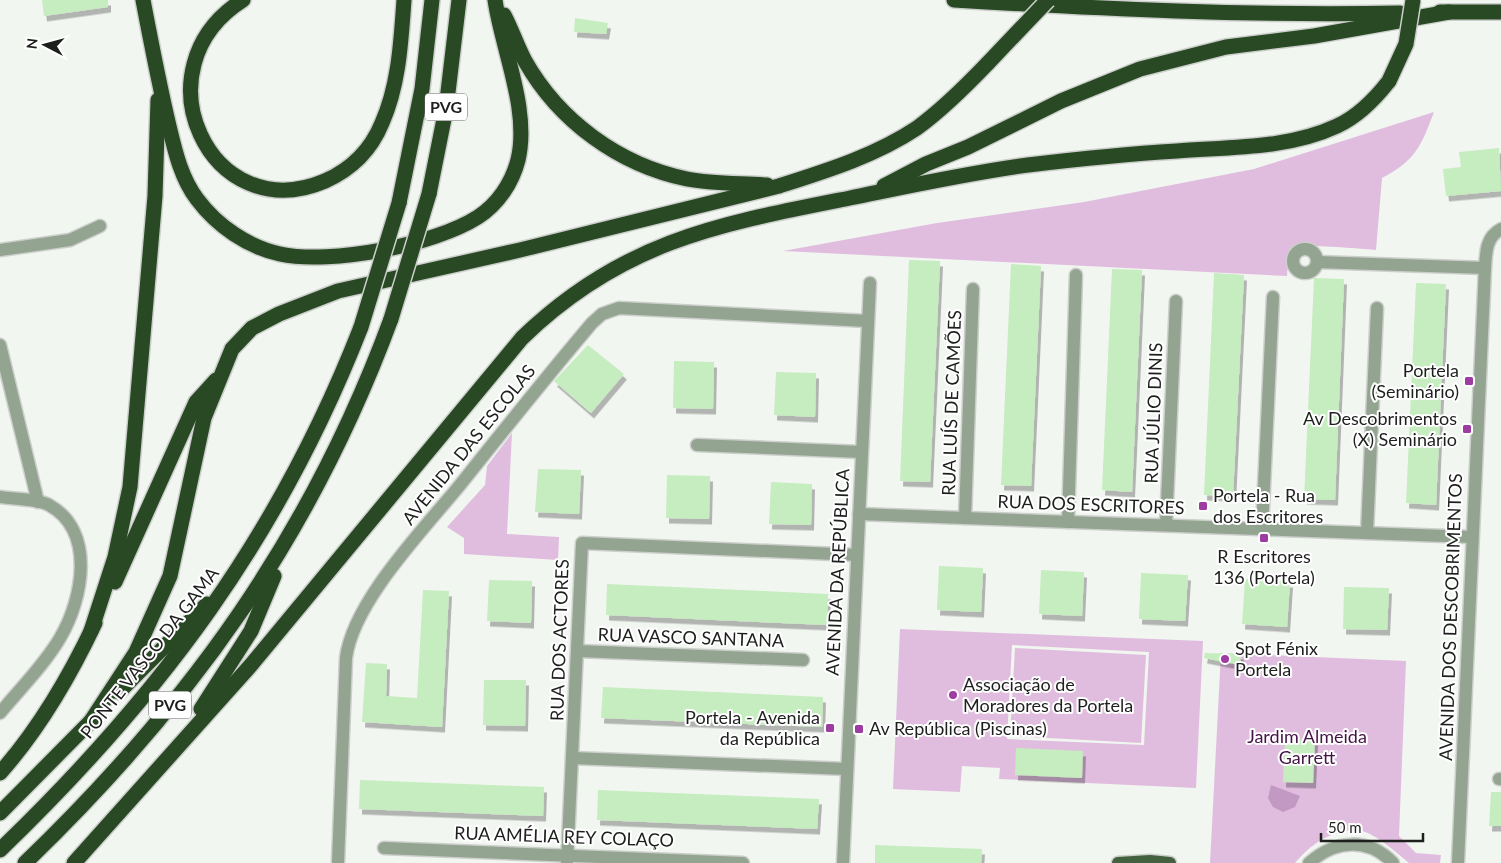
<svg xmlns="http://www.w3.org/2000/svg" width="1501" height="863" font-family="Lato,sans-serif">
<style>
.green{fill:#e0bddf;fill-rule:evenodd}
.water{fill:#c299c2}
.building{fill:#c6edbf;filter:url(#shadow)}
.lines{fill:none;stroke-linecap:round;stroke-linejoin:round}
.minor-casing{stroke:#cccfcb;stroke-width:15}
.major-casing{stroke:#cccfcb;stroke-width:15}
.highway-casing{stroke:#cccfcb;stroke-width:18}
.minor{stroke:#93a490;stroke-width:12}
.major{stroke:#44613f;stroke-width:12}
.highway{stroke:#284923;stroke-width:15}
.highway-bridge-casing{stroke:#cccfcb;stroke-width:18;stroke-linecap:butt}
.highway-bridge{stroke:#284923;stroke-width:15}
.poi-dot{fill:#9f3ca2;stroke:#fff;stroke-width:2}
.labels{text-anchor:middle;stroke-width:4;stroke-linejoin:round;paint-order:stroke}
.shield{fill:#fff;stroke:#616261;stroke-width:1}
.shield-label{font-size:16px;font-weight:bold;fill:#1d1f1d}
.poi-label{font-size:18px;fill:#1d1f1d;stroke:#fff;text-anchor:start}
.street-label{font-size:18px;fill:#1d1f1d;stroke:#fff}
.park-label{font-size:18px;fill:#441346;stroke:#fff}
</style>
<defs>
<filter id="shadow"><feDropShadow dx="3" dy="5.5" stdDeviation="0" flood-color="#0004"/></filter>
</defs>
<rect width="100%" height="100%" fill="#f2f6f1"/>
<g class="green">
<path d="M1434,112C1421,146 1416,160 1382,178L1376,250C1364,249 1303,244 1297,247C1287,252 1288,266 1287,276L783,251L937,223L1084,202L1254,169Z"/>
<polygon points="512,433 507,534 559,537 558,560 464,554 464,538 447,527 485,485 487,466"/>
<path d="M900,629L1203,641L1196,788L999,779L1000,768L962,766L960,792L893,789ZM1012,645L1149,652L1144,745L1007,739Z"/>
<polygon points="1015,648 1146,655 1141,743 1010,736"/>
<path d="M1221,653L1406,661L1399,836L1416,853L1441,855L1440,863H1409C1397,853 1372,830 1356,830C1331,830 1310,845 1295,863H1210Z"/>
</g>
<polygon class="water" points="1271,785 1300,796 1295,807 1283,812 1273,807 1268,798"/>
<g class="building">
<polygon points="42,0 108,0 108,7 44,16"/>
<polygon points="575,18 608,23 606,34 574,32"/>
<polygon points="1499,148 1501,191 1446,196 1443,169 1461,167 1459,152"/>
<polygon points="909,260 940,261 930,482 900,481"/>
<polygon points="1011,264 1041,266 1031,486 1001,485"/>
<polygon points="1112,269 1142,270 1132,492 1102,490"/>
<polygon points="1214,273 1244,275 1233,496 1204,495"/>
<polygon points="1314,278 1344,279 1335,500 1304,499"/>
<polygon points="1416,283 1446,284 1436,505 1406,503"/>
<polygon points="588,345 624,374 591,413 554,381"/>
<polygon points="674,361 714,362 713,409 673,408"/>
<polygon points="776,372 816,373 815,417 774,415"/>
<polygon points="538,469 581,470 579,514 535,512"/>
<polygon points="667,475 710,476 709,519 666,518"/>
<polygon points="771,482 812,484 811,525 769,524"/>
<polygon points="939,566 983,568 981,612 937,610"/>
<polygon points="1041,570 1084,572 1082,616 1039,614"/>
<polygon points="1141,573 1188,575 1185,621 1139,619"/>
<polygon points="1245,579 1290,582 1287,627 1242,624"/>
<polygon points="489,580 532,581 531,623 487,621"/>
<polygon points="607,584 828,594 827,625 606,615"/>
<polygon points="1344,587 1389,588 1387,630 1343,629"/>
<polygon points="423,590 449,591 442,727 362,722 366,663 387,664 386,696 417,698"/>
<polygon points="1205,653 1241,654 1240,665 1204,658"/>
<polygon points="484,680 526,680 525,726 483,725"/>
<polygon points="603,687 823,697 822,727 601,718"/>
<polygon points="1285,739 1315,740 1313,783 1283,782"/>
<polygon points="1016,748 1083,751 1082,778 1015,775"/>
<polygon points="360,780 544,787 543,816 359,809"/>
<polygon points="598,790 819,799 817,829 597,820"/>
<polygon points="1491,792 1501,792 1501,826 1489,826"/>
<polygon points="875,845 982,849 981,863 875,863"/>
</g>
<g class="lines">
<defs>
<g id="minor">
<circle cx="1305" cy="261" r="12"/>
<polyline points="0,250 70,240 100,226"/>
<polyline points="1317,262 1485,268"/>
<polyline points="0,345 38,502"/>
<polyline points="697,445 861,452"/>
<path d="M0,497C12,499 39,499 49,505C96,531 83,599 60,638C45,664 19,690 0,713"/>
<polyline points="859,514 1472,537"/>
<polyline points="965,518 973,289"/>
<polyline points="1068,522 1076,275"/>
<polyline points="1166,525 1176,301"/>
<polyline points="1262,529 1273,297"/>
<polyline points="1367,533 1377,308"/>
<polyline points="578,651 803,660"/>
<polyline points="572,758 847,769"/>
<polyline points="1499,779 1501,779"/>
<polyline points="384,848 743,863"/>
<path d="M338,863L346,658C353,602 423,530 460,485C503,431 547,376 592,323L602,314L619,308L867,321"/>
<polyline points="567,863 582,543 857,555"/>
<polyline points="843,863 870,283"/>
<path d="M1309,863C1335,840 1368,837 1393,863"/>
<path d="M1458,863L1485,268C1486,252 1486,237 1501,229"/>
</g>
<polyline id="major" points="1118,863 1150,861 1170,863"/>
<g id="highway">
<path d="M143,0C151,42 159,84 169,126C175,151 181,178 197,199C217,226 248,247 280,254C331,265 434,245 478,217C498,204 512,183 518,160C530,110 502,49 495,0"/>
<path d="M243,0C135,68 210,230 325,181C352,169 371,150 382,123C399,85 401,41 404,0"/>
<path d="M954,0C1103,9 1251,16 1400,13"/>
<polyline points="1440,12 1501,12"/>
<path d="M504,15C512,30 517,46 525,61C559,121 619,165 687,179C713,184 741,183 767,185"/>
<polyline points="884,186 926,164 968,147 1061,101 1140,69 1226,47 1314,36 1449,12"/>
<polyline points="429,194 446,109 459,0"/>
<polyline points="399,203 422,89 432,0"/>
<polyline points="115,582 196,402 216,380"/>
<polyline points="91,631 115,557 130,487 155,196 158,100"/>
<polyline points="119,692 207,604"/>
<polyline points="201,709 251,631 274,576"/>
<path d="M91,721L136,652L170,576L204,418L232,349L252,328L279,314L338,291L520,250L779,186C826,171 875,156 917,128C943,109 966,86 988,63"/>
<path d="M0,773C40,728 69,678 95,623"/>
<polyline points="0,813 98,714"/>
<path d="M0,850C161,695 279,537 361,327"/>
<path d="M25,863C191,703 311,536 391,319"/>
<path d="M74,863L251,665L522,338C622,241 719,224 850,198C909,186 968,173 1028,165C1078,159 1127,154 1177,151C1229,147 1288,149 1337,126C1359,116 1375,99 1389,81"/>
</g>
</defs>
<use href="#minor" class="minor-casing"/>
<use href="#major" class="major-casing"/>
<use href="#highway" class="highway-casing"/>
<use href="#minor" class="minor"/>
<use href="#major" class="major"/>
<use href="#highway" class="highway"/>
<defs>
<g id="highway-bridge">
<polyline points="988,63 1048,0"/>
<polyline points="1389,81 1406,44 1413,0"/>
<polyline points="391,319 429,194"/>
<polyline points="361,327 399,203"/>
</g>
</defs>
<use href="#highway-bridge" class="highway-bridge-casing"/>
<use href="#highway-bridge" class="highway-bridge"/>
</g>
<g class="poi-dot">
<rect x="1464" y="376" width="10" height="10" rx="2.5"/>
<rect x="1462" y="424" width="10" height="10" rx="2.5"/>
<rect x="1198" y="501" width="10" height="10" rx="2.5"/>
<rect x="1259" y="533" width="10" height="10" rx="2.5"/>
<circle cx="1225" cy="659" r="5"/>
<circle cx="953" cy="695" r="5"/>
<rect x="825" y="723" width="10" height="10" rx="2.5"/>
<rect x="854" y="724" width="10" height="10" rx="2.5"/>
</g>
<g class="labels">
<g class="shield">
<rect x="425" y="93.5" width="42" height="27" rx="4"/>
<rect x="149" y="691.5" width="42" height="27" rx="4"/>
</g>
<g class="shield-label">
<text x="446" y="113">PVG</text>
<text x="170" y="711">PVG</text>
</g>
<g class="poi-label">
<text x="1459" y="377" text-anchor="end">Portela<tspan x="1459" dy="21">(Seminário)</tspan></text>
<text x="1457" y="425" text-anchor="end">Av Descobrimentos<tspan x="1457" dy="21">(X) Seminário</tspan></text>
<text x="1213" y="502">Portela - Rua<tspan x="1213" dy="21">dos Escritores</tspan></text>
<text x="1264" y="563" text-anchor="middle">R Escritores<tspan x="1264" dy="21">136 (Portela)</tspan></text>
<text x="1235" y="655">Spot Fénix<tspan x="1235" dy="21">Portela</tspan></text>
<text x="963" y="691">Associação de<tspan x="963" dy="21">Moradores da Portela</tspan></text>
<text x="820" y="724" text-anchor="end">Portela - Avenida<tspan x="820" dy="21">da República</tspan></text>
<text x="869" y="735">Av República (Piscinas)</text>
</g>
<g class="street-label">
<text transform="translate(952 403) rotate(-88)" y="6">RUA LUÍS DE CAMÕES</text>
<text transform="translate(1154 413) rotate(-88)" y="6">RUA JÚLIO DINIS</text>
<text transform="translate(469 445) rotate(-51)" y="6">AVENIDA DAS ESCOLAS</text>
<text transform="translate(1091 505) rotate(2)" y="6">RUA DOS ESCRITORES</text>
<text transform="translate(838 572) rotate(-87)" y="6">AVENIDA DA REPÚBLICA</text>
<text transform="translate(1451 617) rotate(-88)" y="6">AVENIDA DOS DESCOBRIMENTOS</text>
<text transform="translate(691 638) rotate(2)" y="6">RUA VASCO SANTANA</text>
<text transform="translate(560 640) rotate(-88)" y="6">RUA DOS ACTORES</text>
<text transform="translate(150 653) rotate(-52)" y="6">PONTE VASCO DA GAMA</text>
<text transform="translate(564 837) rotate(2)" y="6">RUA AMÉLIA REY COLAÇO</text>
</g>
<g class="park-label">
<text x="1307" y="743">Jardim Almeida<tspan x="1307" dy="21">Garrett</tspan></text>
</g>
</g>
<g transform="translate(45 45) rotate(276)" stroke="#ffffff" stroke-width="4" paint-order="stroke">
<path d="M0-4L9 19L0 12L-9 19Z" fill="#1d1f1d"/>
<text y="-8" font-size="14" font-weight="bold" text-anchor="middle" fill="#1d1f1d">N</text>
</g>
<path d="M1321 833v8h102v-8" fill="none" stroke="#1d1f1d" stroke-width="2.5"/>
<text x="1328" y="833" font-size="15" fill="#1d1f1d" stroke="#ffffff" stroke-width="4" paint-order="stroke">50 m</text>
</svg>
